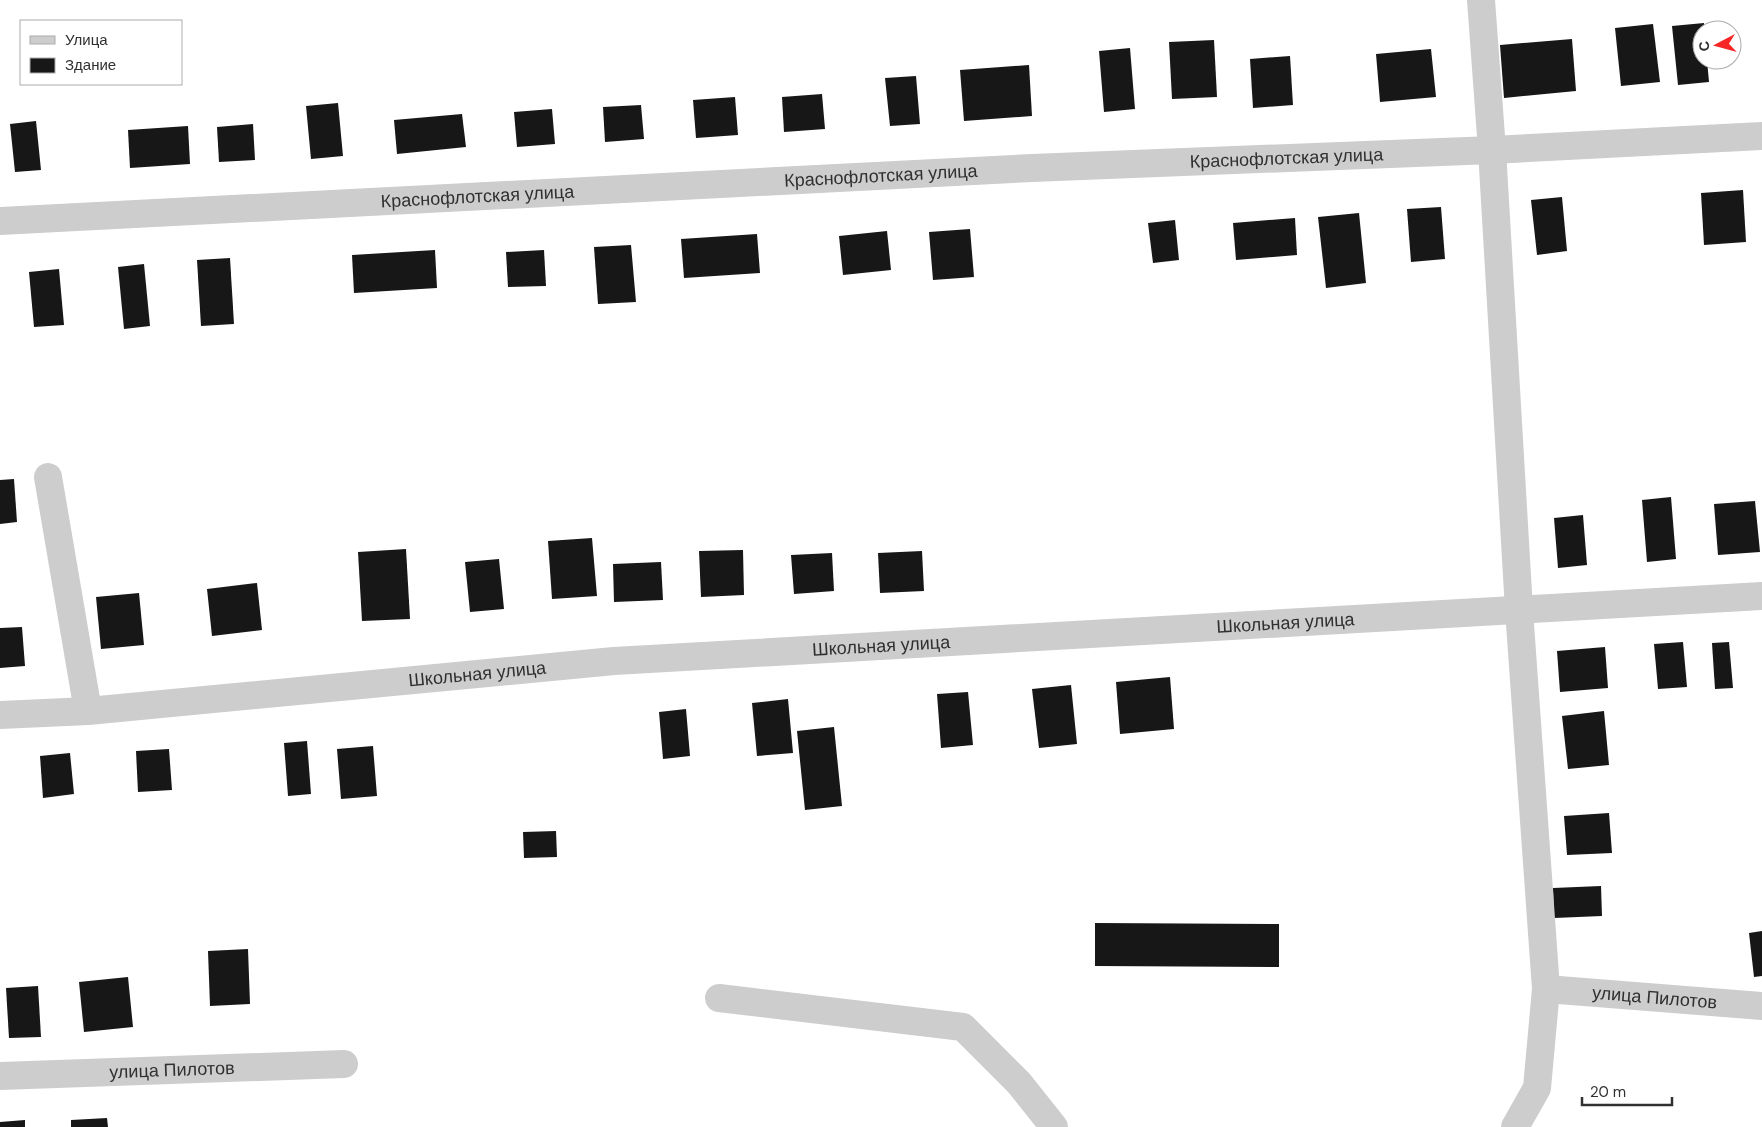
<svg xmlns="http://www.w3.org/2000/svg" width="1762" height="1127" font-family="'DM Sans',sans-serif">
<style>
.building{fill:#171717}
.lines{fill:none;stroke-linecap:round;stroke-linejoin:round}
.minor{stroke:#cdcdcd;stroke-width:28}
.labels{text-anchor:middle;stroke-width:5;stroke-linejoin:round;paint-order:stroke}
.street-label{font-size:18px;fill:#303030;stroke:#fff}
</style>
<rect width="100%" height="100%" fill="#fff"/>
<g class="building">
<polygon points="1704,23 1704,30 1702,30 1702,60 1707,60 1709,82 1678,85 1672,26"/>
<polygon points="1653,24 1660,82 1621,86 1615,28"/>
<polygon points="1572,39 1576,91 1504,98 1500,45"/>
<polygon points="1214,40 1217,97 1172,99 1169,42"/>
<polygon points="1130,48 1135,109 1104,112 1099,51"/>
<polygon points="1431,49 1436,97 1380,102 1376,54"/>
<polygon points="1290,56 1293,105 1253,108 1250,59"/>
<polygon points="1029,65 1032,116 964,121 960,70"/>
<polygon points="916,76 920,124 890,126 885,78"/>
<polygon points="822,94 825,129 784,132 782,97"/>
<polygon points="735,97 738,135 696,138 693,100"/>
<polygon points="338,103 343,156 311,159 306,106"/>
<polygon points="641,105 644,139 605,142 603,107"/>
<polygon points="552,109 555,144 517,147 514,112"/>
<polygon points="462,114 466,147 397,154 394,120"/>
<polygon points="36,121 41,170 15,172 10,124"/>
<polygon points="253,124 255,160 219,162 217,127"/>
<polygon points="188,126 190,164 130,168 128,130"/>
<polygon points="1743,190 1746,242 1704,245 1701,193"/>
<polygon points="1562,197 1567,251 1537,255 1531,200"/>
<polygon points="1441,207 1445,259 1411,262 1407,209"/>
<polygon points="1359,213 1366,283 1326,288 1318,217"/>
<polygon points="1295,218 1297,255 1236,260 1233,223"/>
<polygon points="1175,220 1179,260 1153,263 1148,223"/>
<polygon points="970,229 974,277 933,280 929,232"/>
<polygon points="887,231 891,270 843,275 839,236"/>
<polygon points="757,234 760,273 684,278 681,239"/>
<polygon points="631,245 636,302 598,304 594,247"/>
<polygon points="435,250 437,288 354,293 352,255"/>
<polygon points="544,250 546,286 508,287 506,252"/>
<polygon points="230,258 234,324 201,326 197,260"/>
<polygon points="144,264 150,326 124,329 118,267"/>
<polygon points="59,269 64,325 34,327 29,272"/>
<polygon points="14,479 17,522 0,524 0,480"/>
<polygon points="1671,497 1676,559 1647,562 1642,500"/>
<polygon points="1755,501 1760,552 1718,555 1714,504"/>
<polygon points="1583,515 1587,565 1558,568 1554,518"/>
<polygon points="592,538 597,596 552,599 548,541"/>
<polygon points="406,549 410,619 362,621 358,552"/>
<polygon points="743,550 744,595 701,597 699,551"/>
<polygon points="922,551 924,591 880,593 878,553"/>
<polygon points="832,553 834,591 794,594 791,555"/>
<polygon points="499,559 504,609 470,612 465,562"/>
<polygon points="661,562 663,600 614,602 613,564"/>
<polygon points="257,583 262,630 212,636 207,589"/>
<polygon points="139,593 144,645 101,649 96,597"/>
<polygon points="22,627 25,666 0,668 0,628"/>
<polygon points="1683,642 1687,687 1658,689 1654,644"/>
<polygon points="1729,642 1733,688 1715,689 1712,643"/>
<polygon points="1605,647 1608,688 1560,692 1557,651"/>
<polygon points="1170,677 1174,729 1120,734 1116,682"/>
<polygon points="1071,685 1077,744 1039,748 1032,689"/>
<polygon points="968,692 973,745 941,748 937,694"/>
<polygon points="788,699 793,753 757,756 752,703"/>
<polygon points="686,709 690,756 663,759 659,712"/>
<polygon points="1604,711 1609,765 1568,769 1562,716"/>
<polygon points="834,727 842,806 805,810 797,731"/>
<polygon points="307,741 311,794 288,796 284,743"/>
<polygon points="373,746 377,796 341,799 337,749"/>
<polygon points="169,749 172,790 138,792 136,751"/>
<polygon points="70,753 74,794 43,798 40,756"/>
<polygon points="1609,813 1612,853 1567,855 1564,816"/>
<polygon points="556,831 557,857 524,858 523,832"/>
<polygon points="1601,886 1602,916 1554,918 1553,888"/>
<polygon points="1095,923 1279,924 1279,967 1095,966"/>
<polygon points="1762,931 1762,976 1754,977 1749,933"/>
<polygon points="248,949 250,1004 210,1006 208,951"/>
<polygon points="128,977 133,1027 84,1032 79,982"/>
<polygon points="38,986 41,1037 9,1038 6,988"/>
<polygon points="107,1118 108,1127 71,1127 71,1120"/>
<polygon points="25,1120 25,1127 0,1127 0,1122"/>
</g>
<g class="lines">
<g class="minor">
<polyline points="1481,0 1492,150 1519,610 1546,989 1537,1088 1515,1127"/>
<path id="s1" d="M0,221L1032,168L1492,150L1762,136"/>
<polyline points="48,477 88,711"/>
<path id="s2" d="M0,715L88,711L614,661L1762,596"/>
<path id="s3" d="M1546,989L1762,1006"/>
<polyline points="719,998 963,1027 1019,1083 1054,1127"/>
<path id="s4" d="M0,1076L344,1064"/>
</g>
</g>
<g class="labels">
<g class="street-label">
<text dy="6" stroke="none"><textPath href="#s1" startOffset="1288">Краснофлотская улица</textPath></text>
<text dy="6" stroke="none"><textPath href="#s1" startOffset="882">Краснофлотская улица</textPath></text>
<text dy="6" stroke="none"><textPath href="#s1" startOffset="478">Краснофлотская улица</textPath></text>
<text dy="6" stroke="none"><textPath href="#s2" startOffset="1289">Школьная улица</textPath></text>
<text dy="6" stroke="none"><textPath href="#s2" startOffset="884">Школьная улица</textPath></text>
<text dy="6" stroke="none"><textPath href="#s2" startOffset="479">Школьная улица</textPath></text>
<text dy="6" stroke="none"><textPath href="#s3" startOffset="109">улица Пилотов</textPath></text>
<text dy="6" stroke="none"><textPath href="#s4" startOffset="172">улица Пилотов</textPath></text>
</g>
</g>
<rect x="20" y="20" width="162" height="65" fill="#ffffff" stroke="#acacac"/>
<rect x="30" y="36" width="25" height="8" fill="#cdcdcd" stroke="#acacac"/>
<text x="65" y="45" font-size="15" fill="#303030">Улица</text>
<rect x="30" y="58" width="25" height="15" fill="#171717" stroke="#acacac"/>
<text x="65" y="70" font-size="15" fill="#303030">Здание</text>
<g transform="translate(1717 45) rotate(264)"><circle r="24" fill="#ffffff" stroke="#acacac"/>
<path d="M0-4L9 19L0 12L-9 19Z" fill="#f52625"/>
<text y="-8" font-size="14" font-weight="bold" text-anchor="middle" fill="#303030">С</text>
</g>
<path d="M1582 1097v8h90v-8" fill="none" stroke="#303030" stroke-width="2.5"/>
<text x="1590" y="1097" font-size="15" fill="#303030" stroke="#ffffff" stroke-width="4" paint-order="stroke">20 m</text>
</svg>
